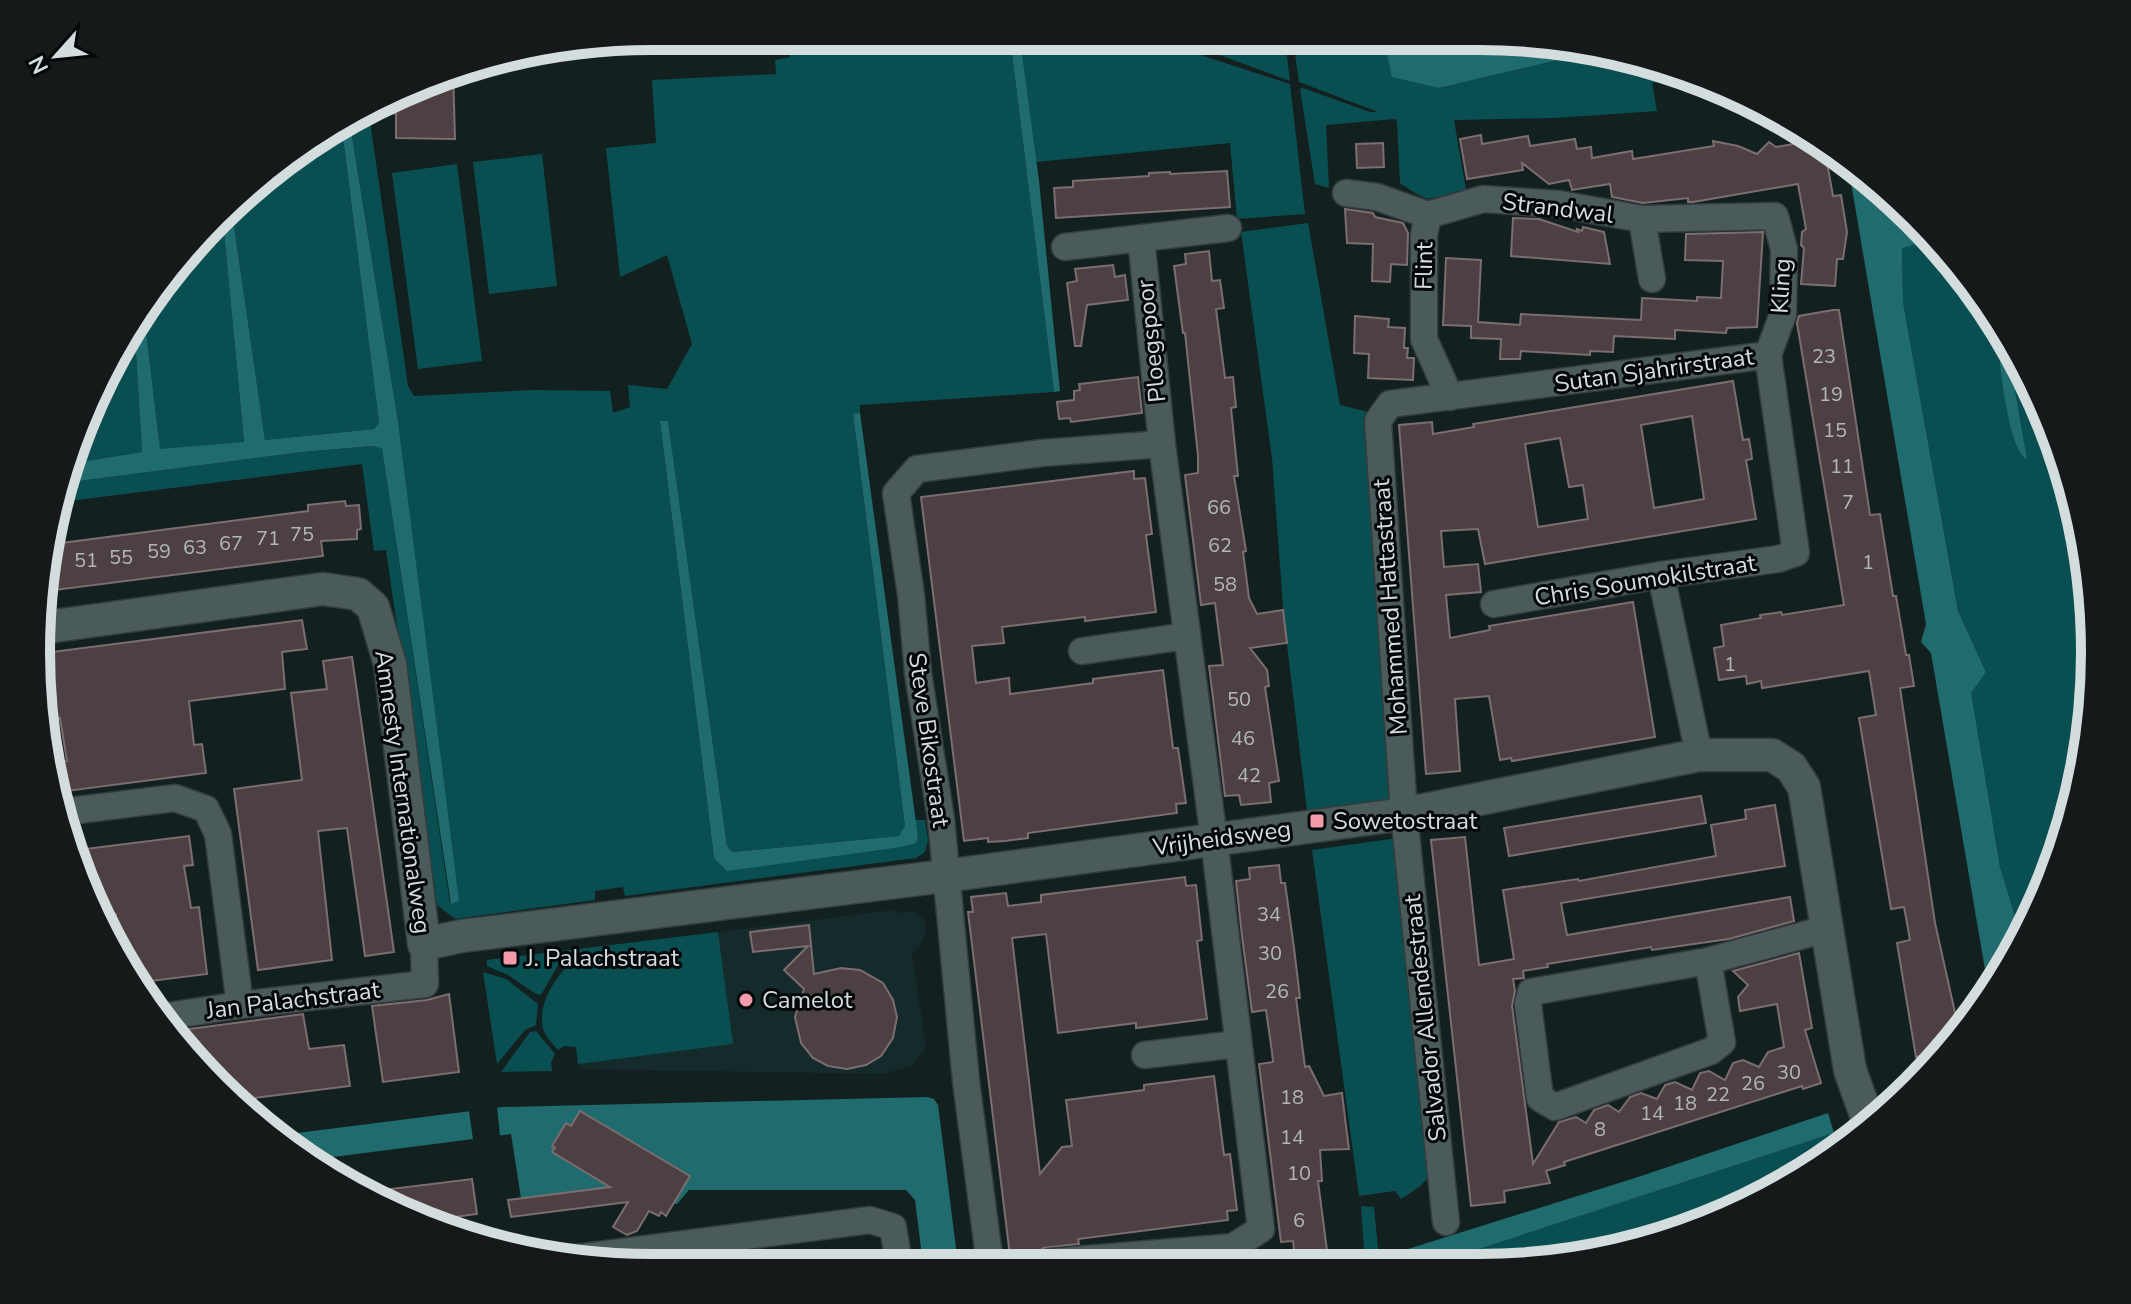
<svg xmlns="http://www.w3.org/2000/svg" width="2131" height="1304" font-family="'Nunito Sans',sans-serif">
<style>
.built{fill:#142a2b}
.green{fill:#094f51}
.water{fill:#1f6b6d}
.pier{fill:#132020}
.building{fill:#4d4042;stroke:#7c6d70;stroke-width:2;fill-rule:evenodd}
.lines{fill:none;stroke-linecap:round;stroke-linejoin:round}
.minor-tunnel{stroke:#303c3c;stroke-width:26;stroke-dasharray:26 13;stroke-linecap:butt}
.minor-casing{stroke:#343c3d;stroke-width:29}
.tertiary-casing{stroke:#343c3d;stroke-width:35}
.minor{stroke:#4b5a5a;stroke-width:26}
.tertiary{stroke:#4b5a5a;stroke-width:32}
.poi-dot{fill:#f39aab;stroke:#040809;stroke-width:3}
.labels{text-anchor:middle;stroke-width:6;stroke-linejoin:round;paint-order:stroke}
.number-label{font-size:20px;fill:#b2b6b6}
.street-label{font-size:24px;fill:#d4dddd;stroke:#040809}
.poi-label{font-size:24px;fill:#d4dddd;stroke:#040809;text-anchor:start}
.rim{fill:none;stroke:#d4dddd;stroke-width:10}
</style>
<rect width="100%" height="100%" fill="#132020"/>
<polygon class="built" points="894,910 896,913 914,911 924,920 926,932 919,947 912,953 926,1048 911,1066 884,1074 580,1069 567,951"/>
<g class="green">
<polygon points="787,37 1010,38 1054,392 860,405 860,413 853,415 905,826 900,836 733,852 727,846 668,422 660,422 714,858 918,837 915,820 925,820 928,840 925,852 916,858 625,896 623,887 595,891 595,900 455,919 437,905 386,550 374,551 362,464 61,502 64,483 303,452 374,446 382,449 450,903 458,901 398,421 350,124 369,114 408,386 414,396 534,390 610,391 613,413 630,407 628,385 667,389 692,344 667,255 620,277 606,148 656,143 652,80 776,74 775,60 790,57"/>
<polygon points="1020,38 1160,39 1176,47 1290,84 1305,214 1237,219 1230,143 1036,162"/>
<polygon points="1175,39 1285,40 1290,81 1176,39"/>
<path d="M1293,40H1384L1387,50L1439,88L1588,53L1622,68L1647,65L1695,78V80L1652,83L1657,111L1555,118L1454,120L1466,190C1428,196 1437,209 1400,183L1397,121L1394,119L1326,125L1329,188L1315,184L1300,89L1303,88L1370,112H1378L1299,82Z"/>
<polygon points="342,129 379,423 374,429 265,440 232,212 277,163"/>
<polygon points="542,154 557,286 489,294 473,162"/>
<polygon points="457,164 482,361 418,369 392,173"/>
<polygon points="1887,195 1942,246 2012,344 2062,454 2090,571 2094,692 2074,811 2032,924 2022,939 2000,867 1970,693 1986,672 1958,611 1903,302 1902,248"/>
<polygon points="223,221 244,443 160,450 143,306"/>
<polygon points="1308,223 1340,405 1376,414 1395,806 1308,819 1284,620 1272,458 1241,232"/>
<polygon points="134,321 142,452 67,464 69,454"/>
<polygon points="1398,838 1431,1175 1419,1187 1401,1199 1395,1191 1359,1196 1312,850"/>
<path d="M718,932L733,1044L578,1064L576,1047L564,1046L558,1050C553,1044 545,1036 543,1029C538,1003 553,983 568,964L566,951L541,995L536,994L508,975L487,966V960Z"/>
<polygon points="483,972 506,979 538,1004 536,1025 525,1030 497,1064"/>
<polygon points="536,1031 555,1054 551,1063 552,1071 501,1072 530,1032"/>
<polygon points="1834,1133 1846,1143 1787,1186 1639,1247 1520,1267 1427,1266"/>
<polygon points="1361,1206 1374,1207 1379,1259 1365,1264"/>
</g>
<g class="water">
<polygon points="1010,38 1020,38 1039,181 1060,391 1054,392"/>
<polygon points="1384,40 1559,41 1647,65 1623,68 1588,53 1439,88 1392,77"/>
<polygon points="350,124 398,421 459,901 451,904 382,449 373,446 303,452 64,483 67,464 142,452 134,321 143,306 160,449 244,442 223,221 232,212 265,440 374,429 379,423 342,129"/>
<polygon points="1847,159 1928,232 1928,241 1902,248 1903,302 1958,611 1986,672 1971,693 2000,867 2022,939 1989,993 1931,653 1921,642 1926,624"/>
<path d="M1995,319L2005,333L2027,460C2005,445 1999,348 1995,319Z"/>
<polygon points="860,413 918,837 916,843 901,847 727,871 714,858 660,421 668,421 727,846 733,852 899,836 905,826 853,414"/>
<polygon points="927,1097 934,1099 938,1105 958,1264 923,1264 915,1200 906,1190 689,1190 677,1204 577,1194 521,1198 511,1134 310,1160 273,1136 503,1107"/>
<polygon points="1828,1113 1834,1133 1427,1266 1411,1266 1408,1249 1635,1178"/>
</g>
<polygon class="pier" points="497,1107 500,1136 473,1140 469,1111"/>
<g class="building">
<polygon points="453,69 455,139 396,138 396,113 368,115"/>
<polygon points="1481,135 1482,144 1528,136 1530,146 1575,139 1577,149 1591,147 1592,158 1632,151 1633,159 1714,146 1713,141 1738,146 1757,154 1769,142 1776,147 1815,140 1824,146 1833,196 1841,195 1847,232 1843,259 1837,259 1835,286 1801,284 1804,248 1801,245 1802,232 1806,229 1798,184 1693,202 1688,202 1688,198 1643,203 1612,197 1610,184 1572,190 1569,180 1549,184 1522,163 1523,170 1467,179 1460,139"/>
<polygon points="1383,143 1384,167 1357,168 1356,144"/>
<polygon points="1227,171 1230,207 1056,218 1054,188 1073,187 1073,181 1149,176 1149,173 1170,172 1170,174"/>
<polygon points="1345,209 1373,213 1375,217 1403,223 1408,233 1407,265 1391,264 1390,282 1372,281 1373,244 1347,243"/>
<polygon points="1513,218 1539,219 1578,232 1577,229 1582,231 1583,227 1604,232 1610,264 1511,256"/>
<polygon points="1763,232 1757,327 1727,328 1726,333 1675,330 1675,339 1614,336 1613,352 1590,351 1590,355 1521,351 1520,359 1500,359 1501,339 1471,338 1471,326 1443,325 1446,258 1481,260 1478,322 1520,325 1521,314 1641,320 1642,298 1697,301 1697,297 1721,298 1723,261 1685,260 1686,234"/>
<polygon points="1209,251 1212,281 1220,280 1224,308 1216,309 1225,378 1233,377 1236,407 1231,408 1238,476 1234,476 1246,551 1243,552 1249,598 1257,614 1283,610 1287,643 1250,648 1267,670 1269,686 1265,687 1279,781 1269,783 1271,802 1241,805 1239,795 1225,796 1209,666 1223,665 1215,603 1201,605 1185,475 1198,473 1198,456 1185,333 1183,333 1174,266 1186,264 1185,254"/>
<polygon points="1113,265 1115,277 1125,275 1128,300 1087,305 1081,346 1075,346 1067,283 1077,281 1075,269"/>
<polygon points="1833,310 1839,310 1870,515 1880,514 1893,596 1896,596 1906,655 1909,655 1914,686 1900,688 1935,923 1960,1035 1945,1051 1916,1057 1897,943 1910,940 1907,923 1904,907 1891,909 1859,718 1876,715 1869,671 1762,688 1761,681 1747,684 1746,676 1719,680 1714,648 1724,646 1721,625 1761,618 1760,615 1781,612 1782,615 1844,605 1797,323 1799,316"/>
<polygon points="1355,316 1389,319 1388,327 1405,328 1404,348 1408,348 1407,358 1414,358 1413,380 1368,378 1369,354 1354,353"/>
<polygon points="1138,377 1142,413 1071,422 1070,418 1059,419 1057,402 1074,400 1074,391 1080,390 1079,384"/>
<path d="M1733,381L1743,440L1749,439L1751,451L1752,459L1746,460L1756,519L1485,564L1478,529L1441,531L1444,567L1478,564L1481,592L1446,595L1450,638L1490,630L1489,626L1633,602L1655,737L1512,761L1511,758L1500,760L1489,696L1455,699L1460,771L1426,774L1399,425L1432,422L1433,434L1474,427L1473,424ZM1692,416L1704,499L1654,508L1641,425ZM1560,438L1569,487L1583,485L1588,519L1538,527L1525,444Z"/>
<polygon points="1134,471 1134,479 1145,478 1152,534 1146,535 1156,612 1085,621 1085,617 1002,627 1004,643 972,646 976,683 1009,678 1010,694 1093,683 1093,679 1163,670 1173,748 1178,748 1186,803 1176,804 1177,813 1028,833 1028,838 1005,841 988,842 988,838 964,841 921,497"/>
<polygon points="345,501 346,506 359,505 361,529 357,530 357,539 321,541 323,556 55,590 53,573 49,574 54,544 308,511 308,505"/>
<polygon points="302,620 307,649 282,652 285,689 189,701 194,745 202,744 206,773 59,792 54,762 67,761 60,718 47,720 36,654"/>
<polygon points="352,657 394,952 365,956 347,828 318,831 332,960 258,970 234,789 302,780 291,693 327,689 323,661"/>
<polygon points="1701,796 1706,823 1509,856 1504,828"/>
<polygon points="1775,805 1785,866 1561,903 1567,935 1790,897 1794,921 1729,939 1652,950 1651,947 1547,964 1548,967 1523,971 1524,978 1513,979 1515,991 1512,1006 1533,1164 1559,1122 1576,1117 1586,1123 1594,1110 1608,1105 1619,1112 1630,1097 1641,1093 1657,1099 1665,1085 1675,1082 1692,1090 1700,1073 1709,1071 1725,1080 1733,1063 1743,1060 1759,1067 1768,1052 1784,1047 1777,1004 1740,1011 1738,997 1748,985 1733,971 1799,953 1812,1028 1805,1030 1821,1083 1803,1089 1802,1086 1564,1162 1565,1165 1546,1171 1550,1183 1504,1191 1505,1202 1471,1206 1431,840 1465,837 1479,965 1514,959 1503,890 1578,879 1579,881 1716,856 1711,825 1746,819 1745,810"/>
<polygon points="189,836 193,865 184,866 191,908 199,907 207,974 135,983 120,955 116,914 101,916 69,851"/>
<polygon points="1279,865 1281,883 1285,883 1294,948 1300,998 1296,998 1305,1067 1309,1066 1324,1096 1342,1093 1345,1118 1349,1149 1320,1150 1322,1181 1318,1181 1329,1266 1296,1266 1293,1241 1281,1242 1259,1064 1273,1062 1272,1052 1266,1010 1252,1012 1242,936 1236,881 1250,879 1249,868"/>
<polygon points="1185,877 1186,886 1196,885 1202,940 1197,941 1207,1019 1136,1028 1136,1023 1058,1033 1046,934 1012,938 1040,1174 1062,1147 1072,1146 1066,1100 1144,1090 1144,1085 1214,1076 1224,1155 1230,1154 1237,1210 1227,1211 1228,1220 1078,1239 1079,1244 1043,1248 1036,1256 1035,1265 1017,1265 1016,1255 1010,1256 968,912 973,912 971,897 1006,893 1008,906 1041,902 1041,895"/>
<polygon points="809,925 814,974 841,968 860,970 883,983 893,1000 897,1017 893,1038 881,1056 866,1065 847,1069 828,1066 813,1058 801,1043 795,1017 804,989 784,970 808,946 753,952 750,932"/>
<polygon points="449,994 459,1072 383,1082 372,1006 427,1000"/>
<polygon points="303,1014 309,1049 344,1045 350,1086 239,1100 174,1031"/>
<polygon points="580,1111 690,1176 666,1216 661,1212 659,1216 649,1211 637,1231 627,1235 613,1227 628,1202 511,1217 508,1200 610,1187 552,1152 555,1148 552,1146 566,1123 571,1126"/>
<polygon points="472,1179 477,1214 419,1222 366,1192"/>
</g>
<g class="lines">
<polyline class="minor-tunnel" points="1022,1265 1051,1262"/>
<defs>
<g id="minor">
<polyline points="1346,193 1377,197 1428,215"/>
<polyline points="1428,215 1483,199 1559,204 1642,219 1775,216 1784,249 1783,314 1768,355"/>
<polyline points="1428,215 1424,235 1424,339 1450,397"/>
<polyline points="1642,219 1652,279"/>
<polyline points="1065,247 1228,228"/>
<polyline points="1661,575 1699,755"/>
<polyline points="1082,651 1187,636"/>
<polyline points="62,812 175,798 206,809 218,834 240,1005"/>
<polygon points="1708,961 1722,1042 1711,1051 1555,1107 1540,1098 1528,1004 1531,992"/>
<polyline points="1708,961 1826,929"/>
<polyline points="161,1017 240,1005 425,984 424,944"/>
<polyline points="1145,1055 1237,1044"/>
<polyline points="1446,1222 1404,814 1378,421 1390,404 1768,355 1796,553 1778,559 1661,575 1494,604"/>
<polyline points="561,1260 870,1220 893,1227 899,1264"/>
<polyline points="1051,1262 1233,1247 1261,1229 1214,839 1162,444 1141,238"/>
<polyline points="990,1264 966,1081 941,819 918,673 911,595 896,493 917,469 1042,453 1162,444"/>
</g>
<polyline id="tertiary" points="40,628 323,589 358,594 373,607 390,664 424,944 462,936 945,876 1404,814 1699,755 1772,755 1791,767 1804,787 1850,1070 1870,1126"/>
</defs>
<use href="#minor" class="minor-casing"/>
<use href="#tertiary" class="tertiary-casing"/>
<use href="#minor" class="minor"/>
<use href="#tertiary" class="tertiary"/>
</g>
<g class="poi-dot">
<rect x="1309" y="813" width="16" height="16" rx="4"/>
<rect x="502" y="950" width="16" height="16" rx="4"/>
<circle cx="746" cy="1000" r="8"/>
</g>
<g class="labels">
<g class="number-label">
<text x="1824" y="363">23</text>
<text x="1831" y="401">19</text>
<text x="1835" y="437">15</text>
<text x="1842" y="473">11</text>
<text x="1848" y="509">7</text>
<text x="1219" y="514">66</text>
<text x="302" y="541">75</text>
<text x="268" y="545">71</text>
<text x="231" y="550">67</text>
<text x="1220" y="552">62</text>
<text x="195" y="554">63</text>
<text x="159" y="558">59</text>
<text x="121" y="564">55</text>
<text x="86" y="567">51</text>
<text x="1868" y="569">1</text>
<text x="1225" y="591">58</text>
<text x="1730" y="671">1</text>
<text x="1239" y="706">50</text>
<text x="1243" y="745">46</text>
<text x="1249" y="782">42</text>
<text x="1269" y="921">34</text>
<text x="1270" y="960">30</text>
<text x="1277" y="998">26</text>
<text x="1789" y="1079">30</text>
<text x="1753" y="1090">26</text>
<text x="1718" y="1101">22</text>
<text x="1292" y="1104">18</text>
<text x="1685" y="1110">18</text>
<text x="1652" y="1120">14</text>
<text x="1600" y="1136">8</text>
<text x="1292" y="1144">14</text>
<text x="1299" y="1180">10</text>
<text x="1299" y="1227">6</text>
</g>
<g class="street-label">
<text transform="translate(1558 208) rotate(7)" y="8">Strandwal</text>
<text transform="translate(1424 266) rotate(-89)" y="8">Flint</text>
<text transform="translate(1781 286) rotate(-87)" y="8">Kling</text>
<text transform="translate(1151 341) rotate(-96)" y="8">Ploegspoor</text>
<text transform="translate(1654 370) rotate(-8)" y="8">Sutan Sjahrirstraat</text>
<text transform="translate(1645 580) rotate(-9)" y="8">Chris Soumokilstraat</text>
<text transform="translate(1390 607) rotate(-94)" y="8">Mohammed Hattastraat</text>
<text transform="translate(929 740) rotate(82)" y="8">Steve Bikostraat</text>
<text transform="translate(403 792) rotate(82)" y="8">Amnesty Internationalweg</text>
<text transform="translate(1222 838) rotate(-8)" y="8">Vrijheidsweg</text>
<text transform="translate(293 1000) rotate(-7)" y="8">Jan Palachstraat</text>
<text transform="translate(1425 1018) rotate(-96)" y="8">Salvador Allendestraat</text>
</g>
<g class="poi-label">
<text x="1333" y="829">Sowetostraat</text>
<text x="526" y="966">J. Palachstraat</text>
<text x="762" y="1008">Camelot</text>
</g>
</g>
<path d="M0 0H2131V1304H0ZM652 50H1479A602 602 0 0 1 2081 652V652A602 602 0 0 1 1479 1254H652A602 602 0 0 1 50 652V652A602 602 0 0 1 652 50Z" fill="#15191a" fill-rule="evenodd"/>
<path class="rim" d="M652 50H1479A602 602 0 0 1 2081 652V652A602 602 0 0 1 1479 1254H652A602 602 0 0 1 50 652V652A602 602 0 0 1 652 50Z"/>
<g transform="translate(56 56) rotate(243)" stroke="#040809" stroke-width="6" paint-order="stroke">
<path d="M0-6L14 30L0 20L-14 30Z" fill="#d4dddd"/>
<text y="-12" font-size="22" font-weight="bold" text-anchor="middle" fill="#d4dddd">N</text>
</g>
</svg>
